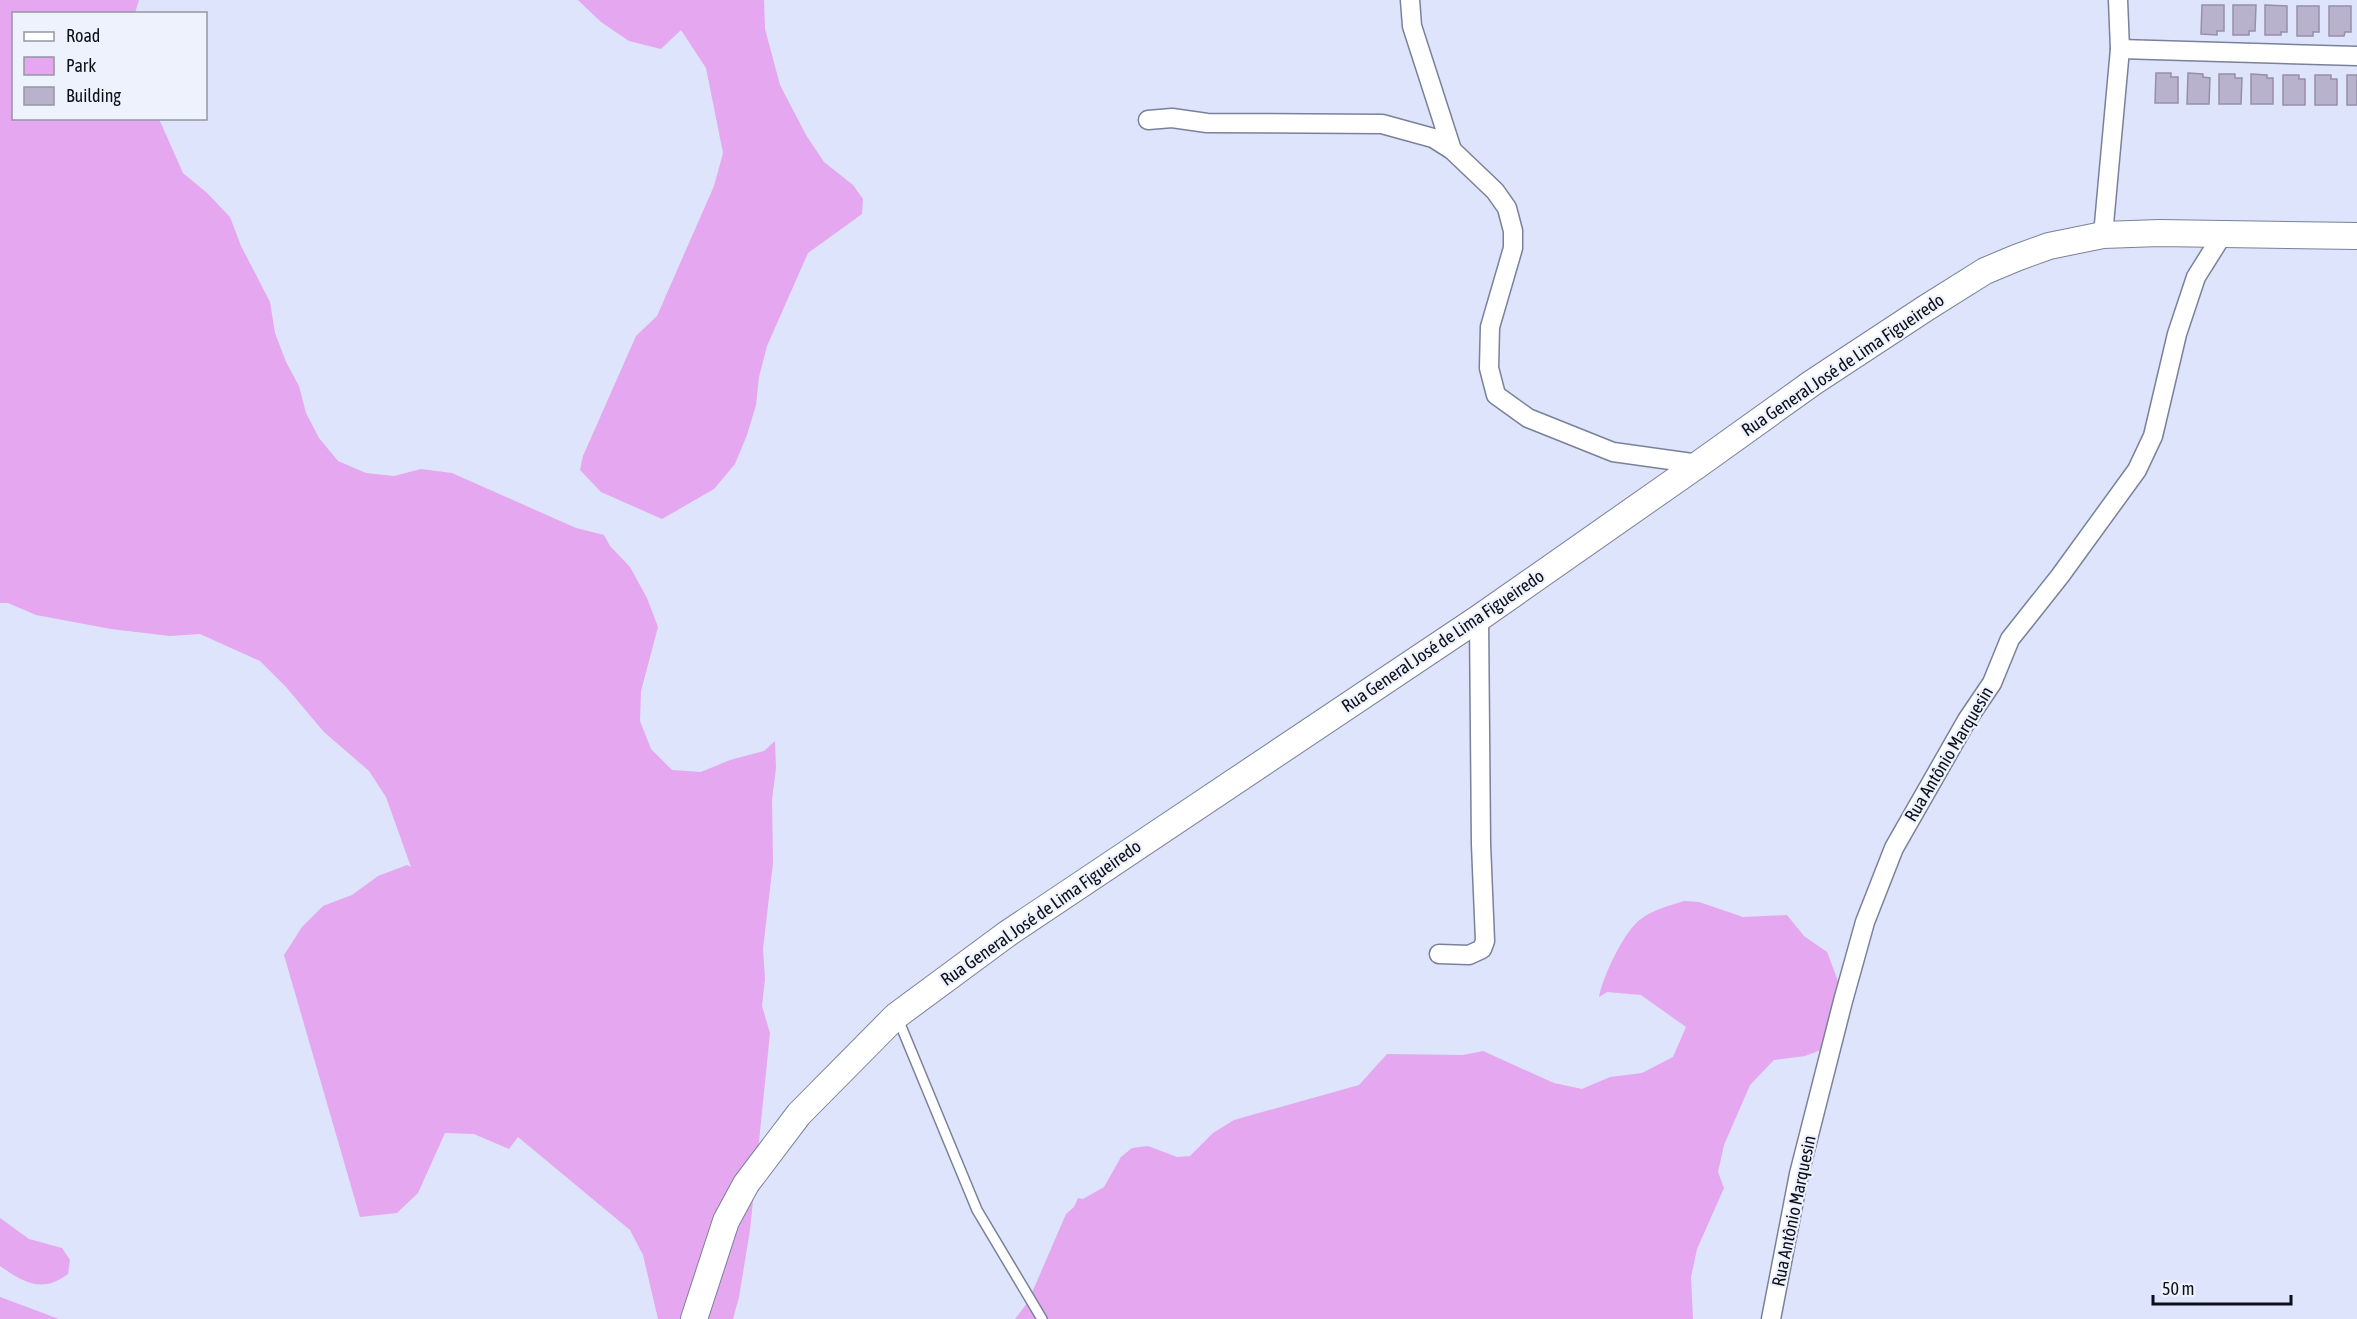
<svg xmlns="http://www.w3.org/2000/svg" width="2357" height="1319" font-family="'Asap Condensed',sans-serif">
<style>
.green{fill:#e5a7ef}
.building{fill:#b9b2cd;stroke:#968faa;stroke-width:1.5}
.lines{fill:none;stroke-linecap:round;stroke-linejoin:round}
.lane-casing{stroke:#7a819a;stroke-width:12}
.street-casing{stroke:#7a819a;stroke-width:21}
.secondary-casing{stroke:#7a819a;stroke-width:28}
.lane{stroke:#fff;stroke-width:9}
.street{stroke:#fff;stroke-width:18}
.secondary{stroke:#fff;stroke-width:26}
.labels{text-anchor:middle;stroke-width:4.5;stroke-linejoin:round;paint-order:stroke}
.street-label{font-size:18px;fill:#0c0f18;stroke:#eef2fd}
</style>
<rect width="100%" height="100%" fill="#dde4fb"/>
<g class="green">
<polygon points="0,0 139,0 135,13 14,14 14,118 159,119 183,173 207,193 230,217 241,246 270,302 275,333 286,362 299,386 306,413 319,438 338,461 366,473 394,476 421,469 452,473 576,528 604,535 610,546 630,567 647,598 658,627 641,691 640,721 651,749 672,770 701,772 730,760 764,751 775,741 776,768 772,800 773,863 763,949 765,979 762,1006 770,1033 750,1230 739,1297 733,1319 658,1319 643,1255 630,1230 518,1137 509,1149 474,1134 445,1133 418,1193 397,1213 360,1217 284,955 302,927 323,906 352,895 378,876 407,865 411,867 386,797 369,771 324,732 286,687 260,661 200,634 170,636 111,629 36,615 8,603 0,603"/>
<polygon points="578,0 764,0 765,29 780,85 806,135 824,162 853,185 863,199 862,214 808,253 767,346 759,377 756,405 747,435 735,464 714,489 662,519 601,492 580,470 583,456 636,336 657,316 714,186 723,153 706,68 681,30 661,49 629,41 601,22"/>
<path d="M1684,901L1699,902L1743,917L1787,915L1804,936L1827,952L1838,981L1847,1014L1834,1045L1805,1056L1774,1060L1750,1085L1724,1145L1718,1172L1724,1188L1697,1249L1691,1277L1693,1319H1015L1028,1302L1066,1214L1074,1207L1078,1198L1083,1199L1104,1187L1121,1157L1132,1148L1148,1146L1177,1157L1190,1156L1213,1133L1234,1120L1359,1085L1387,1054L1463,1055L1483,1051L1554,1083L1582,1089L1610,1077L1642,1073L1673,1057L1686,1027L1641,995L1607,992L1599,997C1603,976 1624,931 1641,919C1654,909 1669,906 1684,901Z"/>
<path d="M0,1218L29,1239L62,1248L70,1260L68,1274C42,1294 23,1282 0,1266Z"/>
<polygon points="0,1297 59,1319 0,1319"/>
</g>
<g class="building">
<polygon points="2202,5 2224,5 2224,31 2217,31 2217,35 2201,34"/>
<polygon points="2233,5 2256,5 2255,31 2249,31 2249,35 2233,35"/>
<polygon points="2265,5 2287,6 2287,32 2281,32 2281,35 2265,35"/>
<polygon points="2297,6 2319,6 2319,32 2313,32 2313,36 2297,36"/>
<polygon points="2329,6 2351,6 2351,32 2345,32 2344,36 2329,36"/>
<polygon points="2156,73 2171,73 2171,77 2178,77 2178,103 2155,103"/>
<polygon points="2188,73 2203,74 2203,77 2210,78 2209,104 2187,104"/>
<polygon points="2219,74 2235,74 2235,78 2242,78 2241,104 2219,104"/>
<polygon points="2251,74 2267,75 2267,78 2273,78 2273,104 2251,104"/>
<polygon points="2283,75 2299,75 2299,79 2305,79 2305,105 2283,105"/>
<polygon points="2315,75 2331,75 2331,79 2337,79 2337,105 2315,105"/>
<rect x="2347" y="75" width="10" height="30"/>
</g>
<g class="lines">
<defs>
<polyline id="lane" points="898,1019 977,1210 1042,1319"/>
<g id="street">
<polyline points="1410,0 1412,26 1452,150"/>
<polyline points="2120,49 2357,56"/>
<polyline points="1148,120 1172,118 1207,123 1382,124 1433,138 1452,150 1495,191 1507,208 1513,231 1513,248 1490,327 1489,368 1496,395 1528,418 1613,452 1699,464"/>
<polyline points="2103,235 2120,49 2118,0"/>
<polyline points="1439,954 1469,955 1482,949 1485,941 1481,844 1479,618"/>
<polyline points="1771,1319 1799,1174 1843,1001 1865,922 1894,848 1967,720 1992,683 2010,639 2060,576 2137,470 2153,436 2177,334 2196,277 2223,234"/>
</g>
<polyline id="secondary" points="694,1319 726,1221 746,1184 799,1114 896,1016 1007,934 1479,618 1699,464 1812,383 1926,308 1985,271 2016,258 2049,246 2103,235 2159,233 2357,236"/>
</defs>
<use href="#lane" class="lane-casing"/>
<use href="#street" class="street-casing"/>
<use href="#secondary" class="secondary-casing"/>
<use href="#lane" class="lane"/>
<use href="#street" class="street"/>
<use href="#secondary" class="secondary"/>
</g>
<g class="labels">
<g class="street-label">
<text transform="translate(1843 365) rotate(-34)" y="6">Rua General José de Lima Figueiredo</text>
<text transform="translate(1443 641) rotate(-34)" y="6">Rua General José de Lima Figueiredo</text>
<text transform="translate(1949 754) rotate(-59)" y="6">Rua Antônio Marquesin</text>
<text transform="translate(1041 913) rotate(-35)" y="6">Rua General José de Lima Figueiredo</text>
<text transform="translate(1794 1211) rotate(-78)" y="6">Rua Antônio Marquesin</text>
</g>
</g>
<rect x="12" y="12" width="195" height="108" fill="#eef2fd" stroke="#9497a1" stroke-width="1.5"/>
<rect x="24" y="32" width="30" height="9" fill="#ffffff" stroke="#9497a1" stroke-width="1.5"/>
<text x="66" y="42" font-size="18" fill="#0c0f18">Road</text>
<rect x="24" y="57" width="30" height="18" fill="#e5a7ef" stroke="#9497a1" stroke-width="1.5"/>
<text x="66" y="72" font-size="18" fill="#0c0f18">Park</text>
<rect x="24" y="87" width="30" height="18" fill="#b9b2cd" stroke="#9497a1" stroke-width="1.5"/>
<text x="66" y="102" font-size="18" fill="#0c0f18">Building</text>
<path d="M2153 1295v9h138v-9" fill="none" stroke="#0c0f18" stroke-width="3"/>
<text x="2162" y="1295" font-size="18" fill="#0c0f18" stroke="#eef2fd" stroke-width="4.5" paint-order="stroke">50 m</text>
</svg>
